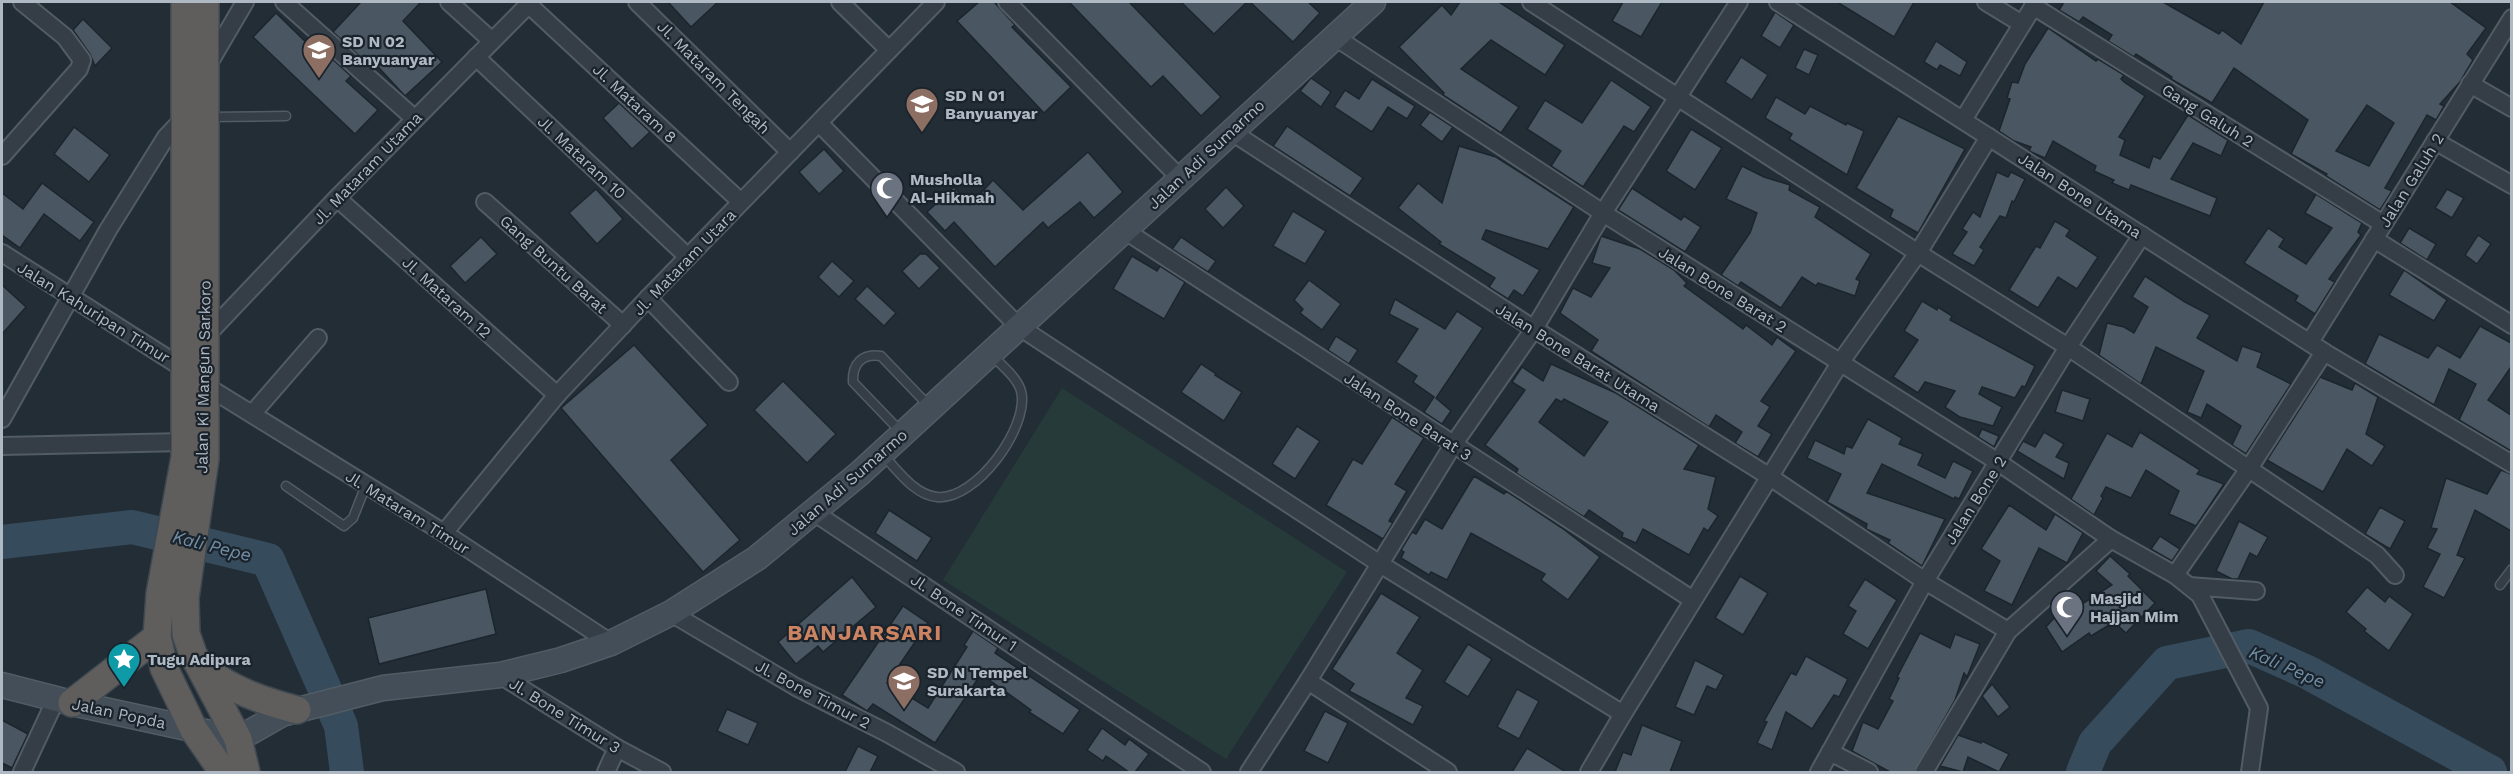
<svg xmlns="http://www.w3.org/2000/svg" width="2513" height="774" font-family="'Work Sans',sans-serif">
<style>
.green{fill:#263b39}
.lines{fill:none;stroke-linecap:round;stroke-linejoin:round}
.river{stroke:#364b5c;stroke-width:34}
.building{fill:#4a5762;stroke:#1c252d;stroke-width:1.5;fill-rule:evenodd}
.service-casing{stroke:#525c64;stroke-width:11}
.minor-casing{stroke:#525c64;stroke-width:20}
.secondary-casing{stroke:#525c64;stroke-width:27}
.trunk-casing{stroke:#3f4951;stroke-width:30}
.service{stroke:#353e47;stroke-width:8}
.minor{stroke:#353e47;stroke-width:16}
.secondary{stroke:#434e59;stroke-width:24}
.trunk{stroke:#605e5c;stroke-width:27}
.labels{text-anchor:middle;stroke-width:4.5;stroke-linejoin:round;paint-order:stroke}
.poi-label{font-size:16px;font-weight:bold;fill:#afb9c3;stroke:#1a232b;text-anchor:start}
.street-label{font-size:16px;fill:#afb9c3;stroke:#1a232b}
.water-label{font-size:18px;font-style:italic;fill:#718ea5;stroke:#1a232b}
.district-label{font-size:22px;font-weight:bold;letter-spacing:1.5px;fill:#cb8362;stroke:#1a232b}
</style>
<rect width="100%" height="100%" fill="#222d36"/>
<polygon class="green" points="1062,388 1347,572 1226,759 943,580"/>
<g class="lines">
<g class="river">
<polyline points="2,542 132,527 268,560 341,726 347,772"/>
<polyline points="2083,772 2095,743 2167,663 2249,646 2307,672 2490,772"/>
</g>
</g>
<g class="building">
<polygon points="361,2 421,2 403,21 442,62 405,96 369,57 365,61 333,32"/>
<polygon points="668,2 718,2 691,27"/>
<polygon points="979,2 994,2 1015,25 1012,27 1071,87 1044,113 957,21"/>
<polygon points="1069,2 1129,2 1221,97 1201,116 1163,76 1151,87"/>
<polygon points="1181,2 1247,2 1214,34"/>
<polygon points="1250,2 1308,2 1320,13 1293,42"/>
<polygon points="1460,2 1499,2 1565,45 1545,75 1491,40 1461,69 1519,107 1501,133 1443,95 1444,93 1399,47 1442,5 1451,15"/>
<polygon points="1623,2 1662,2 1641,37 1612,21"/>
<polygon points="1837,2 1914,2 1894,37"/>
<path d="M2060,2H2163L2219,34L2222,30L2241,44L2264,2H2450L2486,28L2467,54L2473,60L2460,82L2440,104L2444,106L2436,120L2427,115L2385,188L2392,191L2380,210L2326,176L2327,174L2291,154L2308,120L2234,68L2212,103L2171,79L2172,77L2136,54L2134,57L2108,41L2112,35L2083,17L2079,22L2059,10L2063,4ZM2367,105L2394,123L2369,166L2336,151Z"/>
<polygon points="1775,12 1794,25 1780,48 1761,36"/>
<polygon points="276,13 315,51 319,47 351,76 346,81 378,110 355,134 253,37"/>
<polygon points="83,19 112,48 95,66 90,54 73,30"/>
<polygon points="2048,28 2096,61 2098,59 2124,75 2121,79 2124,82 2145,96 2119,137 2125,140 2120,155 2149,168 2153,156 2160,159 2188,115 2228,140 2221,156 2193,143 2171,179 2217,198 2210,216 2131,185 2129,190 2112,183 2114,180 2094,171 2096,166 2053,141 2045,158 2029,151 2031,147 2014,141 1999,131 2010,99 2007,98 2012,82 2018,83 2025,64"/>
<polygon points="1936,41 1967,62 1960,76 1940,65 1937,70 1924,62"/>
<polygon points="1804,49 1818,55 1809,75 1795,68"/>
<polygon points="1741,57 1768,75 1752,100 1725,82"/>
<polygon points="1311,78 1331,92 1321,107 1300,91"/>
<polygon points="1372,79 1415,106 1407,119 1388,107 1372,132 1334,107 1345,90 1359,99"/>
<polygon points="1611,80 1651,107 1634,132 1624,126 1583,187 1551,166 1561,151 1527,129 1545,100 1582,123"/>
<polygon points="1776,97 1805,114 1810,106 1846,125 1847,123 1864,131 1847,175 1789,139 1792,134 1765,118"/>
<polygon points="619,103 650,132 632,149 603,118"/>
<polygon points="1430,112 1453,127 1442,142 1420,125"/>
<polygon points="1898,116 1965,149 1918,233 1890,217 1893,210 1856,188"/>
<polygon points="1287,126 1363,178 1350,196 1273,146"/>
<polygon points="74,127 110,155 89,182 54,154"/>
<polygon points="1691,129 1722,148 1695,190 1666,171"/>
<polygon points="1459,146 1496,157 1574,207 1548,249 1486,230 1482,239 1540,270 1523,296 1514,290 1508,299 1489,287 1495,278 1439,244 1441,242 1398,208 1418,183 1442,203"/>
<polygon points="824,149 844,171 819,194 799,172"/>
<polygon points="1088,152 1123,192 1094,218 1080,202 1048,228 1043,222 995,267 954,222 945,231 927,212 954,187 970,205 993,180 1023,210"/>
<polygon points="1742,166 1764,177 1790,185 1789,190 1820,207 1815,217 1871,254 1856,279 1860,281 1855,296 1818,283 1816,286 1802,277 1781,308 1741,282 1738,286 1721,275 1750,233 1757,213 1726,199"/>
<polygon points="1997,172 2008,177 2011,172 2025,179 2014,202 2012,201 2006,218 2000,216 1980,247 1984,250 1974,266 1952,254 1967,232 1962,229 1973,212 1980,217"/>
<polygon points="42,183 94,222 80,241 44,214 20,248 2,235 2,193 23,209"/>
<polygon points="1226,187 1244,206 1223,228 1205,209"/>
<polygon points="1632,188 1681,220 1684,216 1701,227 1685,252 1618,210"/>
<polygon points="596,189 623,219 597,244 569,213"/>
<polygon points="2447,189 2464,198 2452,218 2435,208"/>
<polygon points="2316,194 2362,223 2358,232 2361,235 2329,279 2335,282 2315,314 2295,301 2298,296 2244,263 2268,228 2284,239 2279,247 2306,264 2332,228 2305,213"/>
<polygon points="1293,211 1326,231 1305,264 1273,246"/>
<polygon points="2055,221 2070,230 2066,236 2098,257 2077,289 2058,277 2038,308 2009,290 2036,246 2040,248"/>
<polygon points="2409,228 2436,244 2427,260 2400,243"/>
<polygon points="2478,235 2491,244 2477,264 2465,255"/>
<polygon points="1601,236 1640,249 1674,270 1687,283 1684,286 1743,329 1746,325 1772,345 1777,337 1796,351 1761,401 1770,407 1758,426 1772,434 1758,457 1735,443 1742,432 1716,415 1709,427 1591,351 1598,340 1560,313 1573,288 1591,297 1610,268 1592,263"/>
<polygon points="481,237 497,254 465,283 450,266"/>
<polygon points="1181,237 1216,261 1208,272 1172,249"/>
<polygon points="920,254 926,254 940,268 919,289 902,271"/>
<polygon points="1132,256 1157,271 1160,266 1185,282 1164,319 1113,289"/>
<polygon points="832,261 854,281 839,297 818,277"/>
<polygon points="2404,270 2447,300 2434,321 2389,295"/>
<polygon points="2145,276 2185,302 2210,315 2197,338 2237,361 2242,346 2262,353 2257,367 2291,384 2246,454 2232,445 2241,426 2207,404 2201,418 2187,412 2204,371 2156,347 2141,384 2099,355 2107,323 2124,327 2134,333 2148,307 2132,297"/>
<polygon points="1309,280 1341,304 1322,330 1300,313 1303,309 1294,300"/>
<polygon points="2,285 26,307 2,334"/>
<polygon points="867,286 896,313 884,326 855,299"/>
<polygon points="1395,299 1445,329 1457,311 1483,328 1436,398 1451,411 1442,424 1424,412 1434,397 1413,382 1417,376 1396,362 1418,329 1389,314"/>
<polygon points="1922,301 1937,310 1938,307 1952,316 1950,320 2035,366 2025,387 2022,386 2015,398 1982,387 1979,394 2002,407 1993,426 1960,417 1945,407 1955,391 1925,382 1918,393 1893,377 1918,340 1904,331"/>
<polygon points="2480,326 2511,343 2511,367 2488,400 2511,415 2511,451 2459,420 2476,384 2449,369 2434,405 2365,364 2379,334 2428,358 2437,345 2460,358"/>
<polygon points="1336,336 1358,350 1349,364 1328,350"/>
<polygon points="634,345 708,425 671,460 740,540 703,572 561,408"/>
<polygon points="1201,364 1216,374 1215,375 1242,392 1224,421 1181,392"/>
<path d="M1551,364L1616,393L1699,445L1684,469L1716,477L1708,509L1718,516L1708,531L1704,528L1689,555L1643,529L1636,543L1622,537L1623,533L1589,510L1584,517L1516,473L1518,469L1485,445L1525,390L1512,382L1522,367L1543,381ZM1556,399L1562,402L1564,399L1608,422L1584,456L1539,422Z"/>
<polygon points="2320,377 2352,390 2355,383 2378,397 2366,434 2385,446 2372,466 2347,449 2323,492 2267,460"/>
<polygon points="783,381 836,434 807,463 754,410"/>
<polygon points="2062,390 2090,399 2083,421 2055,412"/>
<polygon points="1392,417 1424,438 1395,484 1407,491 1389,521 1393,523 1383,539 1326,505 1353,459 1362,464"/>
<polygon points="1868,419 1902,438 1899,444 1923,454 1918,465 1945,478 1953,461 1973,471 1959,499 1955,497 1954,499 1882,464 1867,493 1945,519 1922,566 1888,543 1890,540 1866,529 1867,524 1827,502 1841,474 1807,458 1815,440 1844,454 1846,446 1852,448"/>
<polygon points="1297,426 1320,441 1295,479 1272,464"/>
<polygon points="1982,429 1999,436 1994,447 1978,437"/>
<polygon points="2044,432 2064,444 2056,457 2069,463 2064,479 2017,451 2023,441 2035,447"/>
<polygon points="2140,432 2200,470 2197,474 2224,484 2196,526 2169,514 2179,491 2146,470 2131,498 2106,487 2101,496 2103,498 2094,515 2071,499 2107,433 2132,447"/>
<polygon points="2501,470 2511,474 2511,531 2475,510 2457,555 2465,558 2444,598 2423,587 2440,554 2427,548 2437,529 2431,528 2446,478 2487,494"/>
<polygon points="1474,476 1504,494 1506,491 1562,528 1600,557 1568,600 1541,580 1545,574 1471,533 1447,580 1431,572 1429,575 1401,558 1404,552 1401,550 1412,532 1416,534 1425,519 1442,529"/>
<polygon points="2009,505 2046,530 2055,514 2083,533 2067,563 2039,548 2012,605 1984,591 2000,561 1981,549"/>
<polygon points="2380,507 2405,521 2390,549 2365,534"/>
<polygon points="889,510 932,538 917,561 875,533"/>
<polygon points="2239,521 2268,537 2257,557 2250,553 2238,579 2232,579 2216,571"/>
<polygon points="2160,536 2180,549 2172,561 2151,549"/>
<polygon points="2110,556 2130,574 2128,576 2155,603 2126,633 2114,622 2091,636 2089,633 2062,652 2046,627 2064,607 2068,613 2112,585 2096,571"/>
<polygon points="1740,576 1768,593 1743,635 1715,618"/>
<polygon points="852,577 876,607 823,652 818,646 796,664 778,642"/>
<polygon points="1865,579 1897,600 1868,649 1843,634 1856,611 1848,606"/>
<polygon points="2367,587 2385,602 2389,596 2413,614 2389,651 2364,631 2366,629 2346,612"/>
<polygon points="486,589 496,634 379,664 368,618"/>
<polygon points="1381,593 1420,617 1397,653 1423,670 1406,698 1423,706 1413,725 1349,691 1354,684 1332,669"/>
<polygon points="903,606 928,623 887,683 928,708 967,647 964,645 973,631 998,648 995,653 1080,710 1063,734 1029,712 1031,710 981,674 935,743 873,704 867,711 842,695"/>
<polygon points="1920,633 1950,648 1955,634 1980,644 1967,677 1964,673 1955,700 1914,772 1890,772 1852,751 1863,722 1878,729 1893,701 1889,699 1899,678 1897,677"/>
<polygon points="1468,644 1492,659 1468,697 1444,682"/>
<polygon points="1806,656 1848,679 1839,697 1834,695 1812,729 1786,712 1772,750 1757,743 1767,722 1764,721 1791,673 1796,675"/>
<polygon points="1695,660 1724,675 1716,690 1707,686 1694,715 1675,707"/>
<polygon points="1992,684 2010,707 1998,717 1982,696"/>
<polygon points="1517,689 1539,701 1519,739 1497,727"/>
<polygon points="727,709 758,723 748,745 717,731"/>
<polygon points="1325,711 1348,723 1328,763 1304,751"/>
<polygon points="2,720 28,734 12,768 2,763"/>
<polygon points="1642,725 1682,741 1670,772 1615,772 1623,752 1631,755"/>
<polygon points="1102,728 1125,745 1129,739 1149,754 1135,772 1129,772 1106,756 1103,761 1087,750"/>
<polygon points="1958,735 1981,743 1982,741 2009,754 1999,772 1968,757 1963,772 1940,766"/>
<polygon points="858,746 878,756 870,772 845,772"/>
<polygon points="1527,748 1566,772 1512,772"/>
</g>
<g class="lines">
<defs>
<g id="service">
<polyline points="209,117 286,116"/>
<path d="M902,433L853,382C852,364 862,353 881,356L929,406"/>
<path d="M884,456C898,471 915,495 937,497C976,501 1030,426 1021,391C1017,377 1001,365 992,355"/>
<polyline points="286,486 344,526 353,518 366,485"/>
<polyline points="2500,585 2512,569"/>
</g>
<g id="minor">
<polyline points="284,2 415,119"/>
<polyline points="449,2 492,41"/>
<polyline points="637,2 790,152"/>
<polyline points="840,2 889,50"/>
<polyline points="1007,2 1180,178"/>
<polyline points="1531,2 1918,253 2068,347 2377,555 2395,575"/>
<polyline points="1778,2 2324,352 2512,464"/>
<polyline points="1986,2 2022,24"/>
<polyline points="528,4 741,202"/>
<polyline points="2033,6 2383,224"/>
<polyline points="1335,37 1603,213 1998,462 2111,539"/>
<polyline points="476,57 688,257"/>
<polyline points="208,65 245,2"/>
<polyline points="2470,84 2512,108"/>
<polyline points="1963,120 2036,2"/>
<polyline points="819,123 1018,326 1380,564 1623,714"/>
<polyline points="1232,132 1534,329 1770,477 1925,581 2008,631 2111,539 2175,575 2250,467 2324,352"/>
<polyline points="2435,141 2512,185"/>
<polyline points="2,156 79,69 82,60 65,37 22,2"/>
<polyline points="337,198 557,395"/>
<polyline points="485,202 623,325"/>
<polyline points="1124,230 1693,600"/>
<polyline points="2374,239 2512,325"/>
<polyline points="2,253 186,370"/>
<polyline points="648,298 729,382"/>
<polyline points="205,337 337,198 531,2"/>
<polyline points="2310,342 2512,18"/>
<polyline points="203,384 444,533 611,643"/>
<polyline points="252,414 318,338"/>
<polyline points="2,419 108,230 166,137 183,119"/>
<polyline points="2,446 185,442"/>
<polyline points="815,513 1202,772"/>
<polyline points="444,533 557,395 648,298 936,2"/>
<polyline points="2175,575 2200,595 2259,708 2250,772"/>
<polyline points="2189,586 2256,591"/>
<polyline points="671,613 796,687 887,733 956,772"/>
<polyline points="500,675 617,748 662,772"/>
<polyline points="1308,681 1448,772"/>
<polyline points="1830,752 1869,772"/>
<polyline points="22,772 56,699"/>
<polyline points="606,772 617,748"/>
<polyline points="1249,772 1308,681 1453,445 1534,329 1603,213 1739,2"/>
<polyline points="1589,772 1623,714 1840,363 1918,253 1989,137"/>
<polyline points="1819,772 1925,581 2068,347 2142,235"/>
<polyline points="1924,772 2008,631"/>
</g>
<g id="secondary">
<polyline points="2,685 72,703 238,739"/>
<polyline points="229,757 238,739 282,714 383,688 500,675 561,660 611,643 671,613 757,558 859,474 1373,2"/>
</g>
<g id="trunk">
<polyline points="185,2 185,457 160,594 157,637 164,668 194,730 223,772"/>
<polyline points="205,2 205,459 185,598 186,634 193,654 238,739 246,772"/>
<path d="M202,668C234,691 260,700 297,710"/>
<polyline points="72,703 157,637"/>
</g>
</defs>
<use href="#service" class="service-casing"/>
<use href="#minor" class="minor-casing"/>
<use href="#secondary" class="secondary-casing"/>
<use href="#trunk" class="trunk-casing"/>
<use href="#service" class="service"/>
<use href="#minor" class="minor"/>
<use href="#secondary" class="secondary"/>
<use href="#trunk" class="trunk"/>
</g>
<defs>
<symbol id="school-pin" viewBox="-11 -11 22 30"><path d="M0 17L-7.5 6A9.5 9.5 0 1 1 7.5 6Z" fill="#8d6e63" stroke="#1a232b"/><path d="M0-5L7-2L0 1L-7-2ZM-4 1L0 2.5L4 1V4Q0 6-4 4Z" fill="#fff"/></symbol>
<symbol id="mosque-pin" viewBox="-11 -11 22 30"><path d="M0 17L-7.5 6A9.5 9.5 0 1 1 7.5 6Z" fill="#6b7280" stroke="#1a232b"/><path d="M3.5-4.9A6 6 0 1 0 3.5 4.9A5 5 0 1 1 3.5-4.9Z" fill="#fff"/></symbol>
<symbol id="sight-pin" viewBox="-11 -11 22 30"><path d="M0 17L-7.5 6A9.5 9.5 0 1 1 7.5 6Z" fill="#0f9aa8" stroke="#1a232b"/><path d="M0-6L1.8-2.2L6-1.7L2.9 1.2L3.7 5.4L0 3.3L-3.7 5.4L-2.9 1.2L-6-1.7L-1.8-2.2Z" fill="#fff"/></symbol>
</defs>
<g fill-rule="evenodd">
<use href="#school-pin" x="300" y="31" width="38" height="52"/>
<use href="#school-pin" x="903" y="85" width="38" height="52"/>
<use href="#mosque-pin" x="868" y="169" width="38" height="52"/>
<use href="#mosque-pin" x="2048" y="588" width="38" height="52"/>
<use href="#sight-pin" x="105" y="640" width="38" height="52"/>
<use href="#school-pin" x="885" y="662" width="38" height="52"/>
</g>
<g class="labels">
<g class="poi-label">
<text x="342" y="47">SD N 02<tspan x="342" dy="18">Banyuanyar</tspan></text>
<text x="945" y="101">SD N 01<tspan x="945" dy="18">Banyuanyar</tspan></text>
<text x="910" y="185">Musholla<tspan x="910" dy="18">Al-Hikmah</tspan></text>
<text x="2090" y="604">Masjid<tspan x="2090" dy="18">Hajjan Mim</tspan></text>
<text x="147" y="665">Tugu Adipura</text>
<text x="927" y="678">SD N Tempel<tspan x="927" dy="18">Surakarta</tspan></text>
</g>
<g class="street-label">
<text transform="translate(714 77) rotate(45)" y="6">Jl. Mataram Tengah</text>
<text transform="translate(635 103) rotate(43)" y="6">Jl. Mataram 8</text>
<text transform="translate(2208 115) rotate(32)" y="6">Gang Galuh 2</text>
<text transform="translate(1206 154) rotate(-43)" y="6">Jalan Adi Sumarmo</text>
<text transform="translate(582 157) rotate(43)" y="6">Jl. Mataram 10</text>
<text transform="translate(367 168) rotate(-46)" y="6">Jl. Mataram Utama</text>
<text transform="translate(2411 180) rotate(-58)" y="6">Jalan Galuh 2</text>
<text transform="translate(2080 195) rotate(33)" y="6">Jalan Bone Utama</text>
<text transform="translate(684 262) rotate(-46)" y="6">Jl. Mataram Utara</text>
<text transform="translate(554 264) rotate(42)" y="6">Gang Buntu Barat</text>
<text transform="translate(1723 289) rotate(32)" y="6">Jalan Bone Barat 2</text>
<text transform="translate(447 297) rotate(42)" y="6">Jl. Mataram 12</text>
<text transform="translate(94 312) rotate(32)" y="6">Jalan Kahuripan Timur</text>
<text transform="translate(1578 357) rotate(32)" y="6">Jalan Bone Barat Utama</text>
<text transform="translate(203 377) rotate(-89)" y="6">Jalan Ki Mangun Sarkoro</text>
<text transform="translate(1408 416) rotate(33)" y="6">Jalan Bone Barat 3</text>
<text transform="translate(847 482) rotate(-41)" y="6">Jalan Adi Sumarmo</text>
<text transform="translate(1975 500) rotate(-58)" y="6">Jalan Bone 2</text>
<text transform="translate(408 512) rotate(32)" y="6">Jl. Mataram Timur</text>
<text transform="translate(964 612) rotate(34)" y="6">Jl. Bone Timur 1</text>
<text transform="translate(813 694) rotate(28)" y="6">Jl. Bone Timur 2</text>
<text transform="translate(119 713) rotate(12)" y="6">Jalan Popda</text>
<text transform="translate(565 715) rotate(32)" y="6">Jl. Bone Timur 3</text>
</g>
<g class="water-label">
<text transform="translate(212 546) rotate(14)" y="6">Kali Pepe</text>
<text transform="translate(2287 667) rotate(23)" y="6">Kali Pepe</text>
</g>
<g class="district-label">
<text x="865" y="640">BANJARSARI</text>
</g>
</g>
<rect width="2513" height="774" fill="none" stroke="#afb9c3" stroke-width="6"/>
</svg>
